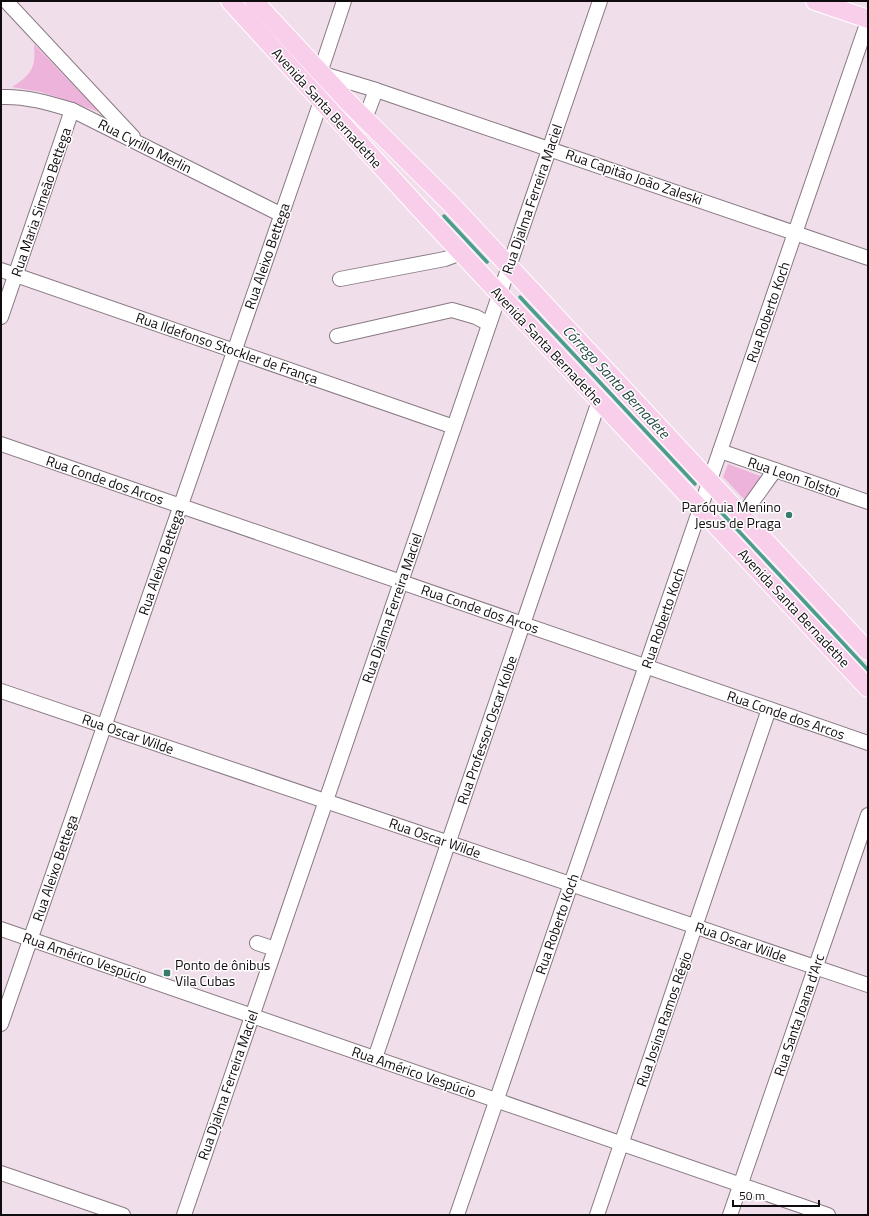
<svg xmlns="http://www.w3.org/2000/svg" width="869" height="1216" font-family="'Titillium Web',sans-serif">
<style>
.green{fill:#eeb3da}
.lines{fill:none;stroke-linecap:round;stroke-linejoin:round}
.stream{stroke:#499d8c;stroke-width:3.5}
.minor-casing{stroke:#887983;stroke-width:16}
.major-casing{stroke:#fff;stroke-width:20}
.minor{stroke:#fff;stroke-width:14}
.major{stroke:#f8ceeb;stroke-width:18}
.poi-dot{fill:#387b6e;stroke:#fff;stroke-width:1.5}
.labels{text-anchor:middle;stroke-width:3;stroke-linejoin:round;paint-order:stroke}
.street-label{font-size:14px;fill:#100b0e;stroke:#fff}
.poi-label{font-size:14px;fill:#100b0e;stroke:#fff;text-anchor:end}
.water-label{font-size:15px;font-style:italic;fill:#20463e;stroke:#fff}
</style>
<rect width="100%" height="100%" fill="#f0dfea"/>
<g class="green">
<path d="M34,44L99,112L66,100L41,92L12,87C32,74 36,68 34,44Z"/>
<polygon points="728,464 763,477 746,501 723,477"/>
</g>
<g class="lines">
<g class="stream">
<polyline points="444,216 487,262"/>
<polyline points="520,297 695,484"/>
<polyline points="720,511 868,670"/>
</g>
<defs>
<g id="minor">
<polyline points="6,1 133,137"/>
<polyline points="344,1 320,73 376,90 868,258"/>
<path d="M1,97C26,96 49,103 72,110L282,215"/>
<polyline points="365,119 376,90"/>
<polyline points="1,270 454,427"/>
<polyline points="340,279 445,259 461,253"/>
<polyline points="1,317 72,110"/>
<polyline points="337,336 452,310 476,317 489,324"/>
<polyline points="1,444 868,743"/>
<polyline points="720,451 868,502"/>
<polyline points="742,516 775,470"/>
<polyline points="1,691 868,985"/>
<polyline points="1,929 828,1215"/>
<polyline points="257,943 275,949"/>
<polyline points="1,1024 321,101"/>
<polyline points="375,1058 599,401"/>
<polyline points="1,1173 123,1215"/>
<polyline points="184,1215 600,1"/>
<polyline points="457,1215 868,21"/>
<polyline points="597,1215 769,709"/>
<polyline points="730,1215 868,815"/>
</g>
<g id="major">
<polyline points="230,1 421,210 868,688"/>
<polyline points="254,1 349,103 450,203 868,651"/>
<polyline points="815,1 868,19"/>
</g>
</defs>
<use href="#minor" class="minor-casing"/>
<use href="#major" class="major-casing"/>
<use href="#minor" class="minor"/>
<use href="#major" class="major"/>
</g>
<g class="poi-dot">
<circle cx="789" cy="515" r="4"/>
<rect x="163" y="969" width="8" height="8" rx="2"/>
</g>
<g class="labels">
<g class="street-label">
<text transform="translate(327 108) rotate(48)" y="5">Avenida Santa Bernadethe</text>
<text transform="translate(145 146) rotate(27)" y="5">Rua Cyrillo Merlin</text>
<text transform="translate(634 177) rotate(19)" y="5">Rua Capitão João Zaleski</text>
<text transform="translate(532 199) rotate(-71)" y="5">Rua Djalma Ferreira Maciel</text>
<text transform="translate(41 202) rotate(-71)" y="5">Rua Maria Simeão Bettega</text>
<text transform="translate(267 256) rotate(-71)" y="5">Rua Aleixo Bettega</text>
<text transform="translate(768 312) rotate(-71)" y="5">Rua Roberto Koch</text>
<text transform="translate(547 346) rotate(47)" y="5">Avenida Santa Bernadethe</text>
<text transform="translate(227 348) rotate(19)" y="5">Rua Ildefonso Stockler de França</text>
<text transform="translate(794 477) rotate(19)" y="5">Rua Leon Tolstoi</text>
<text transform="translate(105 480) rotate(19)" y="5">Rua Conde dos Arcos</text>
<text transform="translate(161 562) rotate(-71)" y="5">Rua Aleixo Bettega</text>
<text transform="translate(392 608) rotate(-71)" y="5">Rua Djalma Ferreira Maciel</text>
<text transform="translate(794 608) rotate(47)" y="5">Avenida Santa Bernadethe</text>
<text transform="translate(480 609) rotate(19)" y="5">Rua Conde dos Arcos</text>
<text transform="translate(663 618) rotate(-71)" y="5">Rua Roberto Koch</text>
<text transform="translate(786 715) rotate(19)" y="5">Rua Conde dos Arcos</text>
<text transform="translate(487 730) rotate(-71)" y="5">Rua Professor Oscar Kolbe</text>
<text transform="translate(128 734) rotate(19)" y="5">Rua Oscar Wilde</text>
<text transform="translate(435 838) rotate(19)" y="5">Rua Oscar Wilde</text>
<text transform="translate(55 868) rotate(-71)" y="5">Rua Aleixo Bettega</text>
<text transform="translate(557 924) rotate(-71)" y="5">Rua Roberto Koch</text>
<text transform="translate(741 942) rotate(19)" y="5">Rua Oscar Wilde</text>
<text transform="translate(85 958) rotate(19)" y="5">Rua Américo Vespúcio</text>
<text transform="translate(799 1015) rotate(-71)" y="5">Rua Santa Joana d'Arc</text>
<text transform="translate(664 1019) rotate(-71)" y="5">Rua Josina Ramos Régio</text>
<text transform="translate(414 1072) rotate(19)" y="5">Rua Américo Vespúcio</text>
<text transform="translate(228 1085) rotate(-71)" y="5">Rua Djalma Ferreira Maciel</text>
</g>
<g class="poi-label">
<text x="781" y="512">Paróquia Menino<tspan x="781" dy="16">Jesus de Praga</tspan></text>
<text x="175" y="970" text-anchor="start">Ponto de ônibus<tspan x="175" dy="16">Vila Cubas</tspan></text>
</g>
<g class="water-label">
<text transform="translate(616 382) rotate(47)" y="5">Córrego Santa Bernadete</text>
</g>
</g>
<rect width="869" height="1216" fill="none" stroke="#100b0e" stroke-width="4"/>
<path d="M733 1200v6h86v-6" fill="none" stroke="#100b0e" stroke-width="2"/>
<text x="739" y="1200" font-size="12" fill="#100b0e" stroke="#ffffff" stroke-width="3" paint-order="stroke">50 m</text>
</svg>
